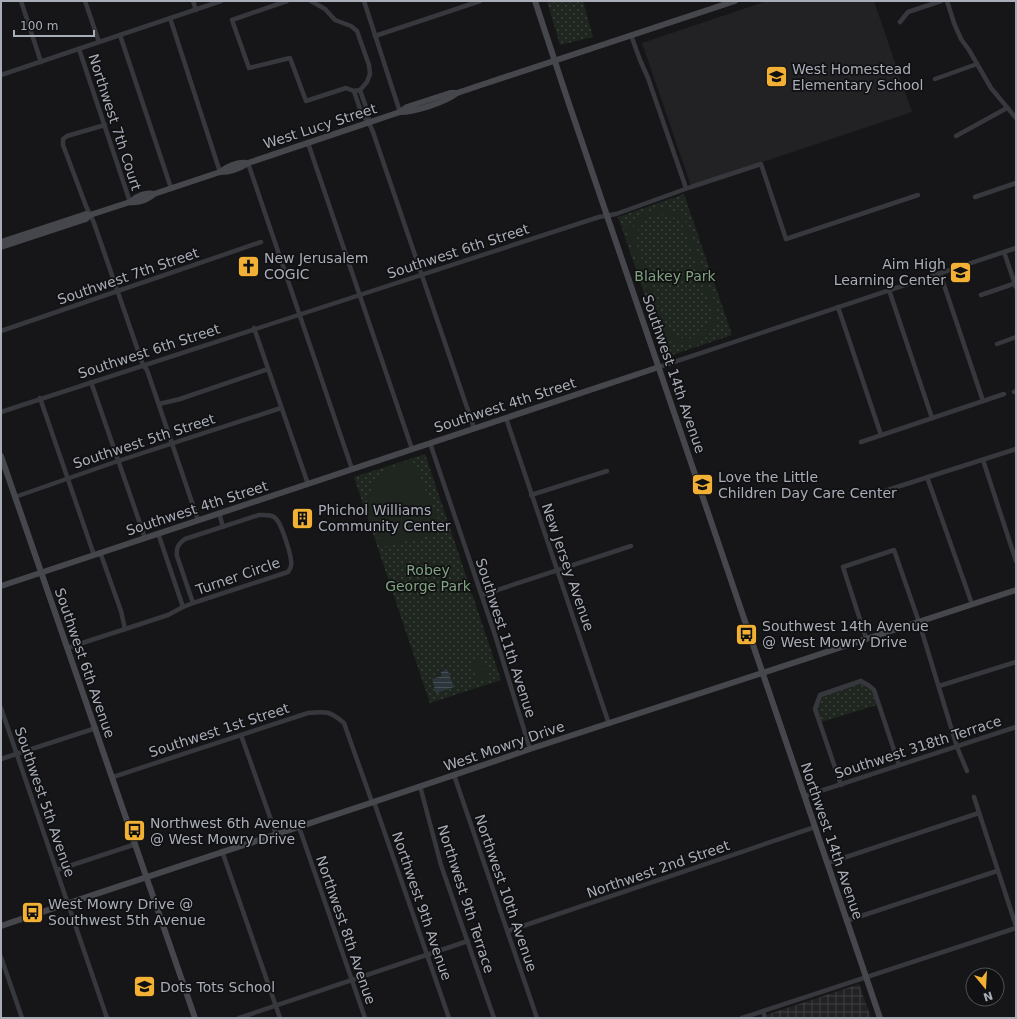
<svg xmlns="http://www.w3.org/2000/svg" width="1017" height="1019" font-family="'DejaVu Sans',sans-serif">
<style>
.built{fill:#222225}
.industrial{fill:url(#industrial-grid)}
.park{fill:url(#park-dots)}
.garden{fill:#1e261f;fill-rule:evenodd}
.water{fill:url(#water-rules)}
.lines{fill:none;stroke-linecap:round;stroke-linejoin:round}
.street{stroke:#37383d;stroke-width:4.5}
.secondary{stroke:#45474d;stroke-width:6}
.labels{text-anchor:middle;stroke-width:3.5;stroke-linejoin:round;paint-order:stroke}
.poi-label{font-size:14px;fill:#a8adb8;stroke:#111113;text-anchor:start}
.street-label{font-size:14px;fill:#a8adb8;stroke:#111113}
.park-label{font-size:14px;fill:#7fa381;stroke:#111113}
</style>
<defs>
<pattern id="industrial-grid" width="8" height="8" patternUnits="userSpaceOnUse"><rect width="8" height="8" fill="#222225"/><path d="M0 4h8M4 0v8" fill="none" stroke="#3f3f43"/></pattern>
<pattern id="park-dots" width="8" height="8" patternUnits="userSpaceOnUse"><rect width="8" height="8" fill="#1e261f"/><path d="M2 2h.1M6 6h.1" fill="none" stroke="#3c433d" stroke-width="1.8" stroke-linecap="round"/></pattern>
<pattern id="water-rules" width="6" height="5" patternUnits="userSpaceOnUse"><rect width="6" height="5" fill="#2c353c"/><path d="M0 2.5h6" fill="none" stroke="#485056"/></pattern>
</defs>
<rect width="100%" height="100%" fill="#161618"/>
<polygon class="built" points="767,1 874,1 912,112 691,186 642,43"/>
<polygon class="industrial" points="859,984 871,1018 757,1018"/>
<g class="park">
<polygon points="547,1 583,1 593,37 560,45"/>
<polygon points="684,194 732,335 666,357 618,217"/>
<polygon points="425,454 501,680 430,703 354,477"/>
<polygon points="861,682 873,691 877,705 821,722 817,709 821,695"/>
</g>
<g class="garden">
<path d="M657,209H667L677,212L687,223L716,305C722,335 695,353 669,339L671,345L666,346L625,226L630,224L632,230C637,219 645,211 657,209ZM659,214C670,214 677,218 683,226L711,307C717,336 682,351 665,326L637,245C635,229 643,216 659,214Z"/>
<path d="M408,461H413L441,525L438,534L382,547C378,538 373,529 370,519C362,489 382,469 408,461Z"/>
<polygon points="483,659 489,678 478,682 471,663"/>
</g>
<polygon class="water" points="447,669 454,687 436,693 432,679 442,676 441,672"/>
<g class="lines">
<g class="street">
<polyline points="21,1 41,62"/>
<polyline points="85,1 99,42"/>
<polyline points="193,1 196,10"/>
<polyline points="287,1 232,20 249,68 290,58 306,101 346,88 354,91 360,90 367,82 370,74 369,65 357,31 351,26 335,20 325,9 311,1"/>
<polyline points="364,1 400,112"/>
<polyline points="947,1 954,23 961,39 969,50 991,88 1016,118"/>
<polyline points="170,18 220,172"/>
<polyline points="900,22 908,12 941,1"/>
<polyline points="120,35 171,188"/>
<polyline points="631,35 640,60 648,78 686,188"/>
<polyline points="375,36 480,1"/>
<polyline points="79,49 130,202"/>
<polyline points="1,75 221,1"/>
<polyline points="935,79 977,64"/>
<polyline points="360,90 368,113 369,123"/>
<polyline points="354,91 362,115 369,123 373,132 474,428"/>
<polyline points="105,125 67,136 63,139 63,145 86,206 94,223 143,365 147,370 198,520"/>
<polyline points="956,136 1007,108"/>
<polyline points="308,143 412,449"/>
<polyline points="248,163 352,469"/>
<polyline points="975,197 1016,183"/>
<polyline points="1004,252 1016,287"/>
<polyline points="940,273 983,401"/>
<polyline points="889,290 932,418"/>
<polyline points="981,295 1016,283"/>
<polyline points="838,307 881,435"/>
<polyline points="254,328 308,484"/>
<polyline points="1,331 261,242"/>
<polyline points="997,344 1016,337"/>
<polyline points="659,367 1016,248"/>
<polyline points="91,382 145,538"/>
<polyline points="1014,392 1016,391"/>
<polyline points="40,398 94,555"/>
<polyline points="159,404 180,399 268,369"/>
<polyline points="1,412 599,217 616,214 691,187 761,164 786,239 918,195"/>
<polyline points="506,418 609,724"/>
<polyline points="861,442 1004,394"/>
<polyline points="430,443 495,635 530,749"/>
<polyline points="983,460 1016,561"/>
<polyline points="927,477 972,604"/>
<polyline points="875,494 1016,449"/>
<polyline points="531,495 607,471"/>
<polyline points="15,497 118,461 281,408"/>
<polyline points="219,513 223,527"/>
<path d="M259,515C266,515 273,514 277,520C282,526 293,559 291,566C291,568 289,570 288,572L193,603L177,556C176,548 178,544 185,539Z"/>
<polyline points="158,533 183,607"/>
<polyline points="100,552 121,611 125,629"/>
<polyline points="482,595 631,546"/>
<polyline points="866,638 843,567 894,550 919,622 957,747 967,771"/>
<polyline points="67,648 168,615 183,607 193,603"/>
<polyline points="939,686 1016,662"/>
<polyline points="1,708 107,1018"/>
<polyline points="241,735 276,834"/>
<polyline points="1,759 96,728"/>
<polyline points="454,775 537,1018"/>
<path d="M113,777L308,713C326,711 330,711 344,723L372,802"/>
<polyline points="841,785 815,709 820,695 861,681 868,685 874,690 899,765"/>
<polyline points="420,786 441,865 494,1018"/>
<polyline points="805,796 1016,727"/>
<polyline points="974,797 1016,926"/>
<polyline points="374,802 449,1018"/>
<polyline points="299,827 365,1018"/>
<polyline points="222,851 280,1018"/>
<polyline points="828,863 979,813"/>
<polyline points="57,870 136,844"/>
<polyline points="846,921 997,871"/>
<polyline points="508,931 815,827"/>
<polyline points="1,957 22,1018"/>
<polyline points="763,1011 765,1018"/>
<polyline points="239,1018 468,941"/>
<polyline points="742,1018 1016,928"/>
</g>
<g class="secondary">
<polyline points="535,1 568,101 880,1018"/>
<polyline points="400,112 407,107 450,93 457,93"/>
<path d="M220,172C228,166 238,162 248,163"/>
<path d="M130,202C136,196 146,192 154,194"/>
<polyline points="1,242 86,214 90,215"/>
<path d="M1,247L86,219L90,215L130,202C138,203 148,200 154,194L220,172C230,172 239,169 248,163L400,112C415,112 446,102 457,93L735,1"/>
<polyline points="1,456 195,1018"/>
<polyline points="1,586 659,367"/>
<path d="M1,926C177,866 354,810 530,749L1016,590"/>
</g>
</g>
<defs>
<symbol id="school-square" viewBox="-11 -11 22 22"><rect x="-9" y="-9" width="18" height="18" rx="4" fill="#f2b134" stroke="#111113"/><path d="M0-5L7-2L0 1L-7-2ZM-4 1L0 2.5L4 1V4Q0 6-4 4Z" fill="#111"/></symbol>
<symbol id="church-square" viewBox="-11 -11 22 22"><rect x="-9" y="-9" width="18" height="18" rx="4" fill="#f2b134" stroke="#111113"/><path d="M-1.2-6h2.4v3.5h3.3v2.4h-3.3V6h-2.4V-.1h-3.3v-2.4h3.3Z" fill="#111"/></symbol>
<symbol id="building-square" viewBox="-11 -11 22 22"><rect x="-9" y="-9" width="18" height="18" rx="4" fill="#f2b134" stroke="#111113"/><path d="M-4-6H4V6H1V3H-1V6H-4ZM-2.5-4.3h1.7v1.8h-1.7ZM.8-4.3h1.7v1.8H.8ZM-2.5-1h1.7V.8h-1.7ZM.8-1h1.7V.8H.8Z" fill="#111"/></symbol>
<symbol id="bus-square" viewBox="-11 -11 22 22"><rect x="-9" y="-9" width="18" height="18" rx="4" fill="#f2b134" stroke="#111113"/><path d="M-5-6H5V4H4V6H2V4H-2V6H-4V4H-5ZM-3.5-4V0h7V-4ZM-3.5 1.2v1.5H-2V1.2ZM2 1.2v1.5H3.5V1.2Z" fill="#111"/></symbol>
</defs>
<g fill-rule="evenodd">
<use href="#school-square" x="764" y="64" width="25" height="25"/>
<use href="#church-square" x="236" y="254" width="25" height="25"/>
<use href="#school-square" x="948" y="260" width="25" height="25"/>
<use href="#school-square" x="690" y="472" width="25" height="25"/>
<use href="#building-square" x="290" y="506" width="25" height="25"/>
<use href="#bus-square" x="734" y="622" width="25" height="25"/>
<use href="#bus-square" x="122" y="818" width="25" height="25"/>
<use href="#bus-square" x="20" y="900" width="25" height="25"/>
<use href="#school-square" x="132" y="974" width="25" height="25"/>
</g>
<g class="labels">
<g class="poi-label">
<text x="792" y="74">West Homestead<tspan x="792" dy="16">Elementary School</tspan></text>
<text x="264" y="263">New Jerusalem<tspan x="264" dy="16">COGIC</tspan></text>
<text x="946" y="269" text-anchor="end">Aim High<tspan x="946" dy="16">Learning Center</tspan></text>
<text x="718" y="482">Love the Little<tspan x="718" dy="16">Children Day Care Center</tspan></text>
<text x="318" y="515">Phichol Williams<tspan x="318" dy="16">Community Center</tspan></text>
<text x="762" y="631">Southwest 14th Avenue<tspan x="762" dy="16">@ West Mowry Drive</tspan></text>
<text x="150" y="828">Northwest 6th Avenue<tspan x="150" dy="16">@ West Mowry Drive</tspan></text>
<text x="48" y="909">West Mowry Drive @<tspan x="48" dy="16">Southwest 5th Avenue</tspan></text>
<text x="160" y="992">Dots Tots School</text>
</g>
<g class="street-label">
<text transform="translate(115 122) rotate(72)" y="5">Northwest 7th Court</text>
<text transform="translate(320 126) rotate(-18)" y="5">West Lucy Street</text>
<text transform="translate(458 251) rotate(-18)" y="5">Southwest 6th Street</text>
<text transform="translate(128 276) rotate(-19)" y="5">Southwest 7th Street</text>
<text transform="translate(149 351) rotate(-18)" y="5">Southwest 6th Street</text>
<text transform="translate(674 374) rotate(71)" y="5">Southwest 14th Avenue</text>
<text transform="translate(505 405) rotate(-18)" y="5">Southwest 4th Street</text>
<text transform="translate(144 441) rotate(-18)" y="5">Southwest 5th Street</text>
<text transform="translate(197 508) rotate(-18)" y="5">Southwest 4th Street</text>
<text transform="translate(568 567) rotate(71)" y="5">New Jersey Avenue</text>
<text transform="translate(238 576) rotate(-19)" y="5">Turner Circle</text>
<text transform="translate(506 638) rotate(72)" y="5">Southwest 11th Avenue</text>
<text transform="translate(85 663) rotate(71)" y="5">Southwest 6th Avenue</text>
<text transform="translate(219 730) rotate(-18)" y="5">Southwest 1st Street</text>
<text transform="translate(504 746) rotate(-19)" y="5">West Mowry Drive</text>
<text transform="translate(918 747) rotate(-18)" y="5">Southwest 318th Terrace</text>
<text transform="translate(45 802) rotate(71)" y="5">Southwest 5th Avenue</text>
<text transform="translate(832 841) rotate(71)" y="5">Northwest 14th Avenue</text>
<text transform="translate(658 869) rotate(-19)" y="5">Northwest 2nd Street</text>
<text transform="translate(506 893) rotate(71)" y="5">Northwest 10th Avenue</text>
<text transform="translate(466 899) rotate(72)" y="5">Northwest 9th Terrace</text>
<text transform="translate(422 906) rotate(71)" y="5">Northwest 9th Avenue</text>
<text transform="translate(346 930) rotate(71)" y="5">Northwest 8th Avenue</text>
</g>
<g class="park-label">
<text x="675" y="281">Blakey Park</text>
<text x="428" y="575">Robey<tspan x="428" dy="16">George Park</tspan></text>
</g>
</g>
<rect width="1017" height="1019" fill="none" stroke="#a8adb8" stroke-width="4"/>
<g transform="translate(985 987) rotate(162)"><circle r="19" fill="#111113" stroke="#4d4f55"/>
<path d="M0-3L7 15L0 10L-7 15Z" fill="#f2b134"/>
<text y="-6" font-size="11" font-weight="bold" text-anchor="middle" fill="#a8adb8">N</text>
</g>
<path d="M14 30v6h80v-6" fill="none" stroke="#a8adb8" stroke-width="2"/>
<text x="20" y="30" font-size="12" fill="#a8adb8" stroke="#111113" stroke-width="3" paint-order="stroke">100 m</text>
</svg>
